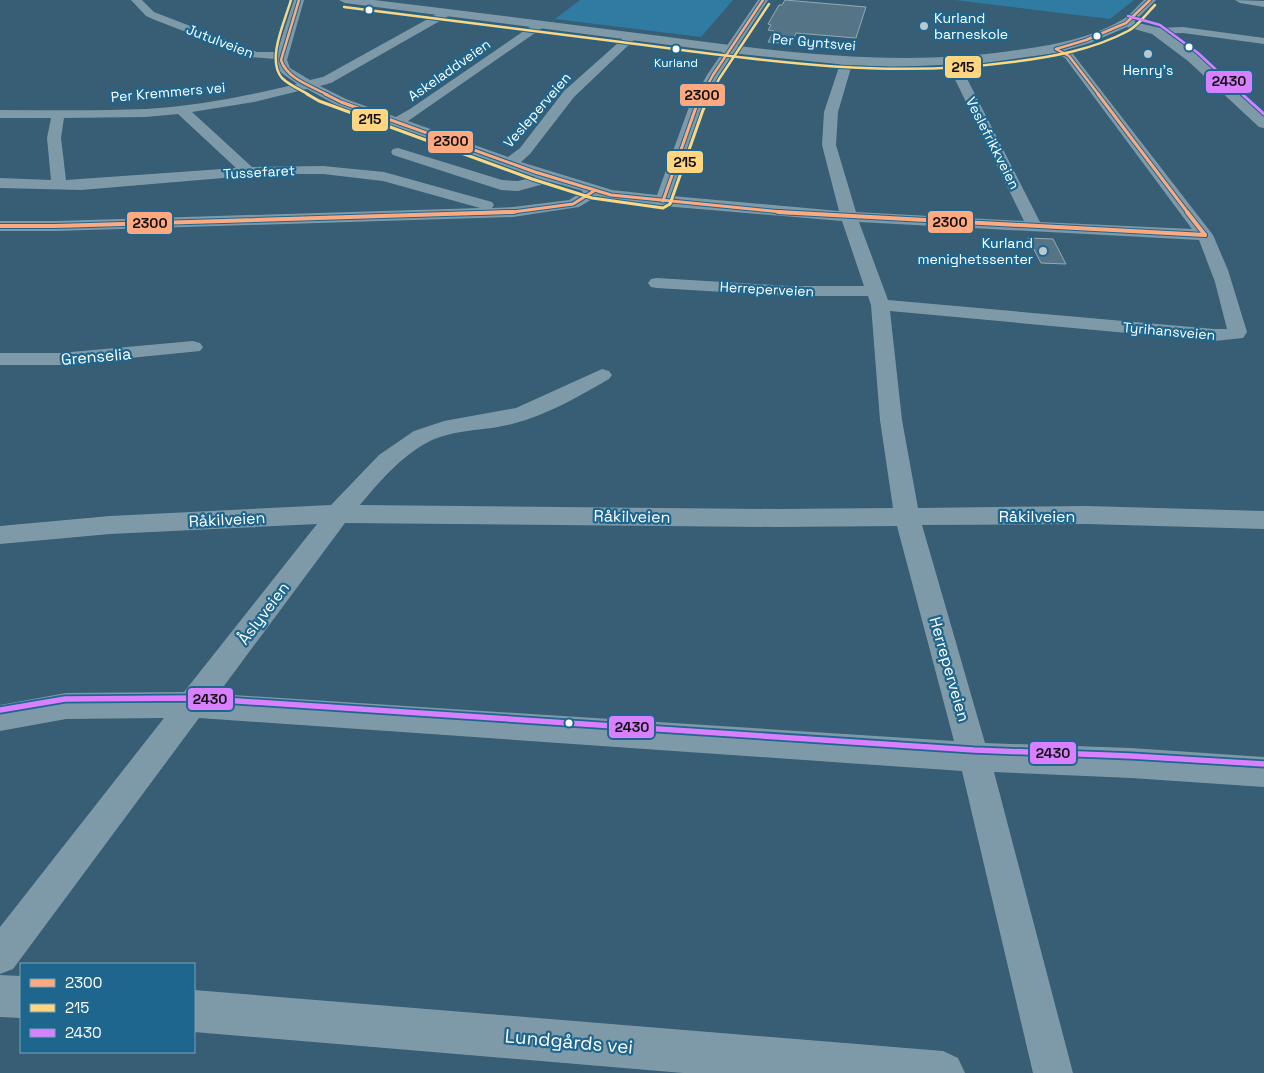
<svg xmlns="http://www.w3.org/2000/svg" width="1264" height="1073" font-family="'Space Grotesk',sans-serif">
<style>
.green{fill:#2f7ba2}
.building{fill:#557486;stroke:#93a9b6}
.lines{fill:none;stroke-linecap:round;stroke-linejoin:round}
.minor{fill:#7e9aa8;fill-rule:evenodd}
.tertiary{fill:#7e9aa8;fill-rule:evenodd}
.bus-1-far2-casing{stroke:#1e668d;stroke-width:4.5}
.bus-1-far1-casing{stroke:#1e668d;stroke-width:5}
.bus-1-casing{stroke:#1e668d;stroke-width:6}
.bus-2-far1-casing{stroke:#1e668d;stroke-width:4.5}
.bus-2-casing{stroke:#1e668d;stroke-width:5}
.bus-3-far2-casing{stroke:#1e668d;stroke-width:4.5}
.bus-3-far1-casing{stroke:#1e668d;stroke-width:5}
.bus-3-casing{stroke:#1e668d;stroke-width:9}
.bus-1-far2{stroke:#ffa980;stroke-width:2.5}
.bus-1-far1{stroke:#ffa980;stroke-width:3}
.bus-1{stroke:#ffa980;stroke-width:4}
.bus-2-far1{stroke:#ffd580;stroke-width:2.5}
.bus-2{stroke:#ffd580;stroke-width:3}
.bus-3-far2{stroke:#d880ff;stroke-width:2.5}
.bus-3-far1{stroke:#d880ff;stroke-width:3}
.bus-3{stroke:#d880ff;stroke-width:5.5}
.bus-dot{fill:#fff;stroke:#1e668d;stroke-width:2}
.poi-dot{fill:#b9c7ce;stroke:#1e668d;stroke-width:2}
.labels{text-anchor:middle;stroke-width:4.5;stroke-linejoin:round;paint-order:stroke}
.far-bus-label{font-size:12px;fill:#fff;stroke:#1e668d}
.far-poi-label{font-size:14px;fill:#fff;stroke:#1e668d;text-anchor:start}
.far-street-label{font-size:14px;fill:#fff;stroke:#1e668d}
.street-label{font-size:16px;fill:#fff;stroke:#1e668d}
.near-street-label{font-size:19px;fill:#fff;stroke:#1e668d}
.line-badge{stroke:#1e668d;stroke-width:2}
.pale-badge-label{font-size:14px;text-anchor:middle;font-weight:bold;fill:#111}
</style>
<rect width="100%" height="100%" fill="#375e74"/>
<g class="green">
<polygon points="580,0 733,0 701,37 555,19"/>
<polygon points="955,0 1134,0 1110,19"/>
</g>
<g class="building">
<polygon points="785,0 866,7 856,38 796,33 791,44 768,42 774,31 768,30 771,25 768,24 779,5 782,5"/>
<polygon points="1028,238 1053,239 1066,264 1041,263"/>
</g>
<g class="lines">
<g class="minor">
<path d="M131,0H142L154,12L257,52H277L294,0H304L287,60L290,68L310,80L323,77L444,10H452L453,12L452,14L331,83L320,86L346,99L396,117L410,109L537,22H545L546,24L545,26L408,121L508,157L520,148L564,91L628,34H636L638,36L636,38L574,97L530,154L521,162L612,190L657,195L689,107L707,75L758,0H768L719,75L703,107L672,196L839,211L822,145L824,112L841,61L847,57L853,61L838,112L836,145L856,212L1024,221L946,61L952,57L958,61L1040,222L1192,229L1065,58L1050,49L1056,46L1073,54L1213,235L1228,270L1247,332L1243,338L1214,341L890,311L902,420L918,508L1087,506L1264,511V529L1087,524L922,525L985,743L1131,748L1264,757V787L1131,778L994,772L1073,1073H1033L962,771L199,718L13,969L0,974V927L164,718L66,719L0,731V705L66,693L184,692L317,524L110,534L0,544V526L110,516L331,505L379,455L414,431L444,421L516,408L602,369L609,371L612,375L609,379C578,397 547,415 512,424C485,431 455,429 430,441C401,456 380,481 360,505L777,509L893,508L880,420L871,305L868,296H790L657,288L651,287L648,283L651,279L657,278L790,286H864L842,221L663,206L611,200L597,196L579,207L513,217L56,231H0V221H56L480,208L383,181L323,174H270L81,190L0,188V178L51,180L47,138L51,118H0V110C49,110 97,111 146,109C197,106 247,96 297,84L280,72L275,59L251,57L155,20L146,16ZM307,89L336,105L535,177L518,181L502,180L398,148L393,149L391,152L393,155L501,190L518,191L551,182L583,191L569,200L513,207L492,208L494,205L492,202L384,172L323,166L252,167L192,112L254,102ZM178,114L236,168L66,180L61,138L64,118L146,117ZM859,222L1199,240L1215,282L1227,329H1214L888,300ZM345,523L777,527L897,526L954,741L218,694Z"/>
<polygon points="1235,0 1264,1 1264,7 1240,3"/>
<polygon points="1183,27 1264,38 1264,44 1183,33 1156,34 1150,31 1156,28"/>
<polygon points="193,341 200,343 203,347 200,351 60,365 0,365 0,353 60,353"/>
</g>
<g class="tertiary">
<path d="M339,0H374C459,10 544,21 629,32C755,48 883,69 1010,51C1048,46 1086,40 1120,21C1129,17 1136,7 1144,0H1156L1134,22L1160,28L1198,55L1264,116V128L1259,127L1188,61L1152,34L1127,27L1090,43L1056,53L984,63L895,67L847,65L731,53L345,3Z"/>
<polygon points="0,975 21,976 21,1018 0,1017"/>
<polygon points="194,990 943,1051 958,1058 965,1073 683,1073 194,1032"/>
</g>
<defs>
<g id="bus-1-far2">
<path d="M299,0L281,60C287,79 311,86 328,95"/>
<polyline points="1056,49 1069,56 1099,95"/>
<polyline points="1056,49 1086,40 1126,23 1150,0"/>
<polyline points="702,95 713,75 763,0"/>
</g>
<g id="bus-1-far1">
<polyline points="325,94 341,102 535,172 611,195 791,213"/>
<polyline points="1098,94 1188,213"/>
<polyline points="663,201 696,107 703,94"/>
<polyline points="478,213 513,212 573,204 594,191"/>
</g>
<g id="bus-1">
<polyline points="778,212 1205,235"/>
<polyline points="1187,212 1205,235"/>
<polyline points="0,226 56,226 514,212"/>
</g>
<g id="bus-2-far1">
<path d="M291,0C285,21 266,60 282,78C289,85 301,90 309,95"/>
<path d="M344,7C436,19 529,30 621,42C751,59 881,80 1012,62C1052,57 1092,50 1128,31C1138,26 1147,13 1155,5"/>
<polyline points="711,95 719,79 769,4"/>
</g>
<polyline id="bus-2" points="307,94 319,101 532,179 592,198 663,208 670,204 703,110 711,94"/>
<polyline id="bus-3-far2" points="1128,16 1160,25 1198,53 1243,95"/>
<polyline id="bus-3-far1" points="1242,94 1264,114"/>
<polyline id="bus-3" points="0,710 65,699 193,698 974,750 1131,756 1264,764"/>
</defs>
<use href="#bus-1-far2" class="bus-1-far2-casing"/>
<use href="#bus-1-far1" class="bus-1-far1-casing"/>
<use href="#bus-1" class="bus-1-casing"/>
<use href="#bus-2-far1" class="bus-2-far1-casing"/>
<use href="#bus-2" class="bus-2-casing"/>
<use href="#bus-3-far2" class="bus-3-far2-casing"/>
<use href="#bus-3-far1" class="bus-3-far1-casing"/>
<use href="#bus-3" class="bus-3-casing"/>
<use href="#bus-1-far2" class="bus-1-far2"/>
<use href="#bus-1-far1" class="bus-1-far1"/>
<use href="#bus-1" class="bus-1"/>
<use href="#bus-2-far1" class="bus-2-far1"/>
<use href="#bus-2" class="bus-2"/>
<use href="#bus-3-far2" class="bus-3-far2"/>
<use href="#bus-3-far1" class="bus-3-far1"/>
<use href="#bus-3" class="bus-3"/>
</g>
<g class="bus-dot">
<circle cx="369" cy="10" r="4.5"/>
<circle cx="1097" cy="36" r="4.5"/>
<circle cx="1189" cy="47" r="4.5"/>
<circle cx="676" cy="49" r="4.5"/>
<circle cx="569" cy="723" r="4.5"/>
</g>
<g class="poi-dot">
<circle cx="924" cy="26" r="5"/>
<circle cx="1148" cy="54" r="5"/>
<circle cx="1043" cy="251" r="5"/>
</g>
<g class="labels">
<g class="far-bus-label">
<text x="676" y="67">Kurland</text>
</g>
<g class="far-poi-label">
<text x="934" y="23">Kurland<tspan x="934" dy="16">barneskole</tspan></text>
<text x="1148" y="75" text-anchor="middle">Henry's</text>
<text x="1033" y="248" text-anchor="end">Kurland<tspan x="1033" dy="16">menighetssenter</tspan></text>
</g>
<g class="far-street-label">
<text transform="translate(220 41) rotate(21)" y="5">Jutulveien</text>
<text transform="translate(814 42) rotate(5)" y="5">Per Gyntsvei</text>
<text transform="translate(449 70) rotate(-35)" y="5">Askeladdveien</text>
<text transform="translate(168 92) rotate(-5)" y="5">Per Kremmers vei</text>
<text transform="translate(537 110) rotate(-49)" y="5">Vesleperveien</text>
<text transform="translate(993 143) rotate(63)" y="5">Veslefrikkveien</text>
<text transform="translate(259 172) rotate(-3)" y="5">Tussefaret</text>
<text transform="translate(767 289) rotate(3)" y="5">Herreperveien</text>
<text transform="translate(1169 331) rotate(5)" y="5">Tyrihansveien</text>
</g>
<g class="street-label">
<text transform="translate(96 356) rotate(-5)" y="6">Grenselia</text>
<text transform="translate(632 516) rotate(1)" y="6">Råkilveien</text>
<text x="1037" y="522">Råkilveien</text>
<text transform="translate(227 519) rotate(-3)" y="6">Råkilveien</text>
<text transform="translate(263 613) rotate(-53)" y="6">Åslyveien</text>
<text transform="translate(950 669) rotate(74)" y="6">Herreperveien</text>
</g>
<g class="near-street-label">
<text transform="translate(569 1041) rotate(5)" y="7">Lundgårds vei</text>
</g>
</g>
<g class="line-badge">
<rect x="944" y="55" width="38" height="24" rx="5" fill="#ffd580"/>
<rect x="1205" y="70" width="48" height="24" rx="5" fill="#d880ff"/>
<rect x="679" y="83" width="47" height="24" rx="5" fill="#ffa980"/>
<rect x="351" y="108" width="38" height="24" rx="5" fill="#ffd580"/>
<rect x="427" y="130" width="47" height="24" rx="5" fill="#ffa980"/>
<rect x="666" y="150" width="38" height="24" rx="5" fill="#ffd580"/>
<rect x="927" y="210" width="47" height="24" rx="5" fill="#ffa980"/>
<rect x="126" y="211" width="47" height="24" rx="5" fill="#ffa980"/>
<rect x="187" y="687" width="47" height="24" rx="5" fill="#d880ff"/>
<rect x="608" y="715" width="47" height="24" rx="5" fill="#d880ff"/>
<rect x="1029" y="741" width="48" height="24" rx="5" fill="#d880ff"/>
</g>
<g class="pale-badge-label">
<text x="963" y="72">215</text>
<text x="1229" y="86">2430</text>
<text x="702" y="100">2300</text>
<text x="370" y="124">215</text>
<text x="451" y="146">2300</text>
<text x="685" y="167">215</text>
<text x="950" y="227">2300</text>
<text x="150" y="228">2300</text>
<text x="210" y="704">2430</text>
<text x="632" y="732">2430</text>
<text x="1053" y="758">2430</text>
</g>
<rect x="20" y="963" width="175" height="90" fill="#1e668d" stroke="#78a3bb"/>
<rect x="30" y="979" width="25" height="8" fill="#ffa980" stroke="#78a3bb"/>
<text x="65" y="988" font-size="15" fill="#ffffff">2300</text>
<rect x="30" y="1004" width="25" height="8" fill="#ffd580" stroke="#78a3bb"/>
<text x="65" y="1013" font-size="15" fill="#ffffff">215</text>
<rect x="30" y="1029" width="25" height="8" fill="#d880ff" stroke="#78a3bb"/>
<text x="65" y="1038" font-size="15" fill="#ffffff">2430</text>
</svg>
